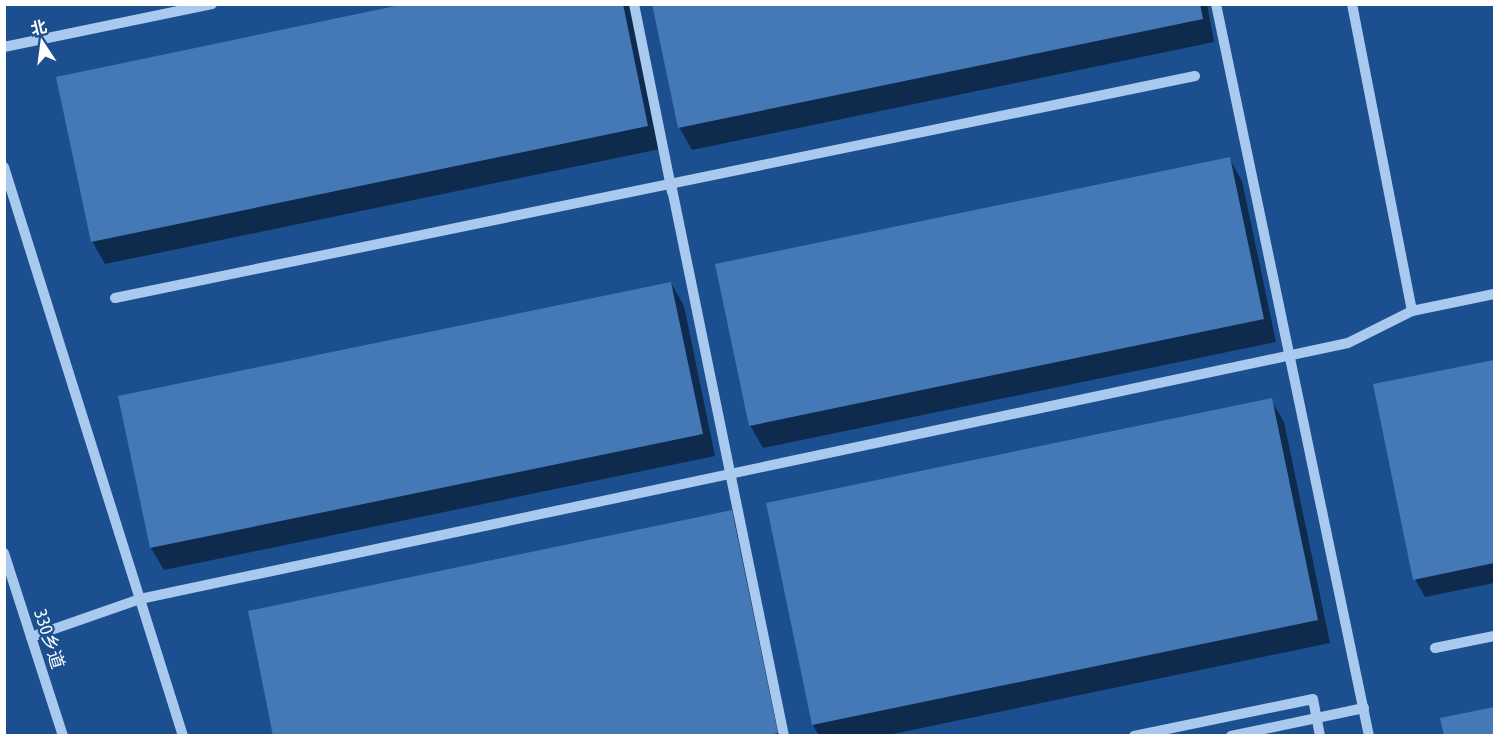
<svg xmlns="http://www.w3.org/2000/svg" width="1499" height="740" font-family="'Asap Condensed','Noto Sans SC',sans-serif">
<style>
.shadow{fill:#0007}
.building{fill:#4478b7}
.lines{fill:none;stroke-linecap:round;stroke-linejoin:round}
.minor{stroke:#a9c9ee;stroke-width:10}
.minor-bridge{stroke:#a9c9ee;stroke-width:10}
.labels{text-anchor:middle;stroke-width:4.5;stroke-linejoin:round;paint-order:stroke}
.street-label{font-size:18px;fill:#fff;stroke:#1b4f8f}
</style>
<rect width="100%" height="100%" fill="#1b4f8f"/>
<g class="shadow">
<polygon points="412,4 630,4 660,149 105,264 92,241"/>
<polygon points="654,4 1207,4 1214,42 692,150 679,127"/>
<polygon points="1229,158 1242,181 1276,342 763,448 750,425"/>
<polygon points="671,283 684,306 715,456 164,570 151,548 120,398"/>
<polygon points="1494,361 1494,583 1425,597 1415,579 1375,386"/>
<polygon points="1271,400 1284,422 1330,643 883,736 819,736 813,725"/>
<polygon points="731,512 744,535 786,736 275,736"/>
</g>
<g class="building">
<polygon points="405,4 623,4 648,126 91,242 56,77"/>
<polygon points="652,4 1200,4 1203,19 678,128"/>
<polygon points="1230,157 1264,319 749,426 715,264"/>
<polygon points="671,282 703,434 150,548 118,396"/>
<polygon points="1494,360 1494,563 1413,580 1373,384"/>
<polygon points="1272,398 1318,620 812,725 766,503"/>
<polygon points="732,510 778,733 766,736 273,736 248,611"/>
<polygon points="1494,707 1494,736 1444,736 1440,718"/>
</g>
<g class="lines">
<g class="minor">
<polyline points="634,4 672,192"/>
<polyline points="1216,4 1369,736"/>
<polyline points="1352,4 1412,311"/>
<polyline points="4,47 212,4"/>
<polyline points="4,167 183,736"/>
<polyline points="4,553 63,736"/>
<polyline points="31,637 140,599 1348,343 1412,311 1494,294"/>
<polyline points="1435,648 1494,636"/>
<polyline points="1231,736 1364,708"/>
</g>
<g class="minor-bridge">
<polyline points="671,184 784,736"/>
<polyline points="115,298 1195,76"/>
<polyline points="1134,736 1313,699 1320,736"/>
</g>
</g>
<g class="labels">
<g class="street-label">
<text transform="translate(49 639) rotate(72)" y="6">330乡道</text>
</g>
</g>
<rect width="1499" height="740" fill="none" stroke="#ffffff" stroke-width="12"/>
<g transform="translate(42 42) rotate(347)" stroke="#1b4f8f" stroke-width="4.5" paint-order="stroke">
<path d="M0-4.5L10 22L0 15L-10 22Z" fill="#ffffff"/>
<text y="-9" font-size="16" font-weight="bold" text-anchor="middle" fill="#ffffff">北</text>
</g>
</svg>
